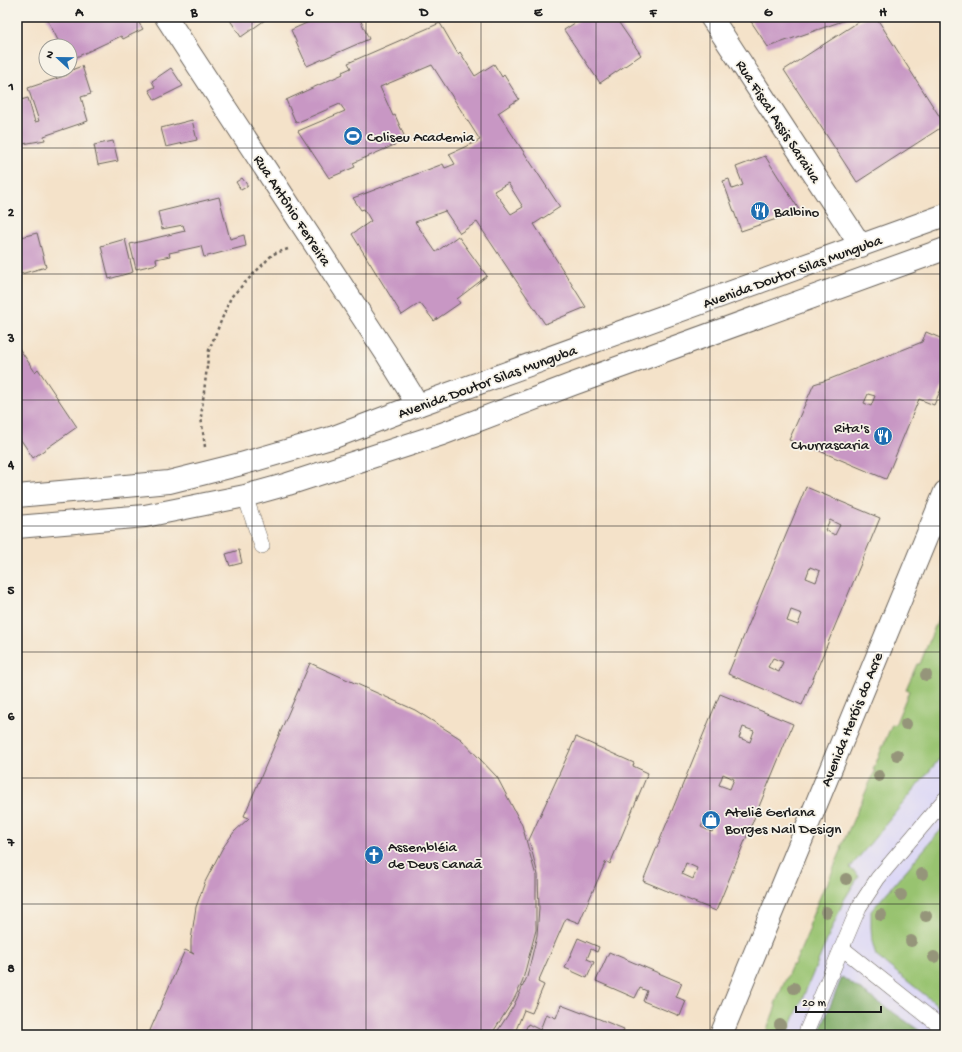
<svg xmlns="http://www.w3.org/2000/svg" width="962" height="1052" font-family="'Gochi Hand',sans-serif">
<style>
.built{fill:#dad6f7}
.green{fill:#98c36f;stroke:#5a7046}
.forest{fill:#7aa962;stroke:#4b623f}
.building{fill:#c897c4;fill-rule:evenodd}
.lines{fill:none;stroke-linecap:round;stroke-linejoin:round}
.lane-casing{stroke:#686159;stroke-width:16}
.street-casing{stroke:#686159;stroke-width:24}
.primary-casing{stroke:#686159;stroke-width:24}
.path{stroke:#686159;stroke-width:2.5;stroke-dasharray:3 3;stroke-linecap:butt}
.lane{stroke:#fff;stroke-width:15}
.street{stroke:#fff;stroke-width:22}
.primary{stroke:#fff;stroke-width:22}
.tree{fill:#95957a}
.grid{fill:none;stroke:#1c1c1c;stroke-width:1;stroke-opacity:0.55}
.labels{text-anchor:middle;stroke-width:3.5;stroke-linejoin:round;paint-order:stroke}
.street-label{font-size:15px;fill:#1c1c1c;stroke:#f7f3e8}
.poi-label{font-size:15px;fill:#1c1c1c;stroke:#f7f3e8;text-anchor:start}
.neatline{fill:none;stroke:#1c1c1c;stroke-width:1.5}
.grid-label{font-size:13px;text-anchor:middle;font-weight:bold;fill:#1c1c1c}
</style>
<rect width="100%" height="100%" fill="#f7f3e8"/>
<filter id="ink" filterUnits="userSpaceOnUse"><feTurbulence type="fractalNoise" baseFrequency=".025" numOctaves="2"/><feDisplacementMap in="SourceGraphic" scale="8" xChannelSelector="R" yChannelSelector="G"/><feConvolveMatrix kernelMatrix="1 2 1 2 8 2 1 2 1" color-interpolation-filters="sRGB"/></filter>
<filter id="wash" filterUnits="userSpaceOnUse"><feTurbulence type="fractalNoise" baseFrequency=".012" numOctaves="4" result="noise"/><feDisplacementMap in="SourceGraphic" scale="16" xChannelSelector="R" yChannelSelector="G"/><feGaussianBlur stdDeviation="0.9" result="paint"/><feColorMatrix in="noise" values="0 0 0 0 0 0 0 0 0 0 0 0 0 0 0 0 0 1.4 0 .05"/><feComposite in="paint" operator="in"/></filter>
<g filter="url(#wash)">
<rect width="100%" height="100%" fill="#f4e2c9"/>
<polygon class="built" points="945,601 945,1035 765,1035 776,1006 775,1004 792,965 794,965 810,928 808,926 824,887 826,887 842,848 841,847 875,771 873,770 892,724 895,725 909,691 906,689 917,664 920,664"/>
<g class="green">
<polygon points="945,601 945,752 850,868 859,876 844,900 787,1035 765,1035 776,1006 775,1004 792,965 794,965 810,928 808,926 824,887 826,887 842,848 841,847 875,771 873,770 892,724 895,725 909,691 906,689 917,664 920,664"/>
<polygon points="945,825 945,1011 876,956 872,941 871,927 871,911"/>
</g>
<polygon class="forest" points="842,977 926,1035 818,1035"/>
<g id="blocks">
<g class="building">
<polygon points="46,17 135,17 143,29 123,39 121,36 70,60 70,46 61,46"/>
<polygon points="228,17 262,17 265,20 241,37"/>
<polygon points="320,17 359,17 369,39 307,66 291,30"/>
<polygon points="584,17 615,17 641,55 600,83 564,30"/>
<polygon points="748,17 854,17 768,47"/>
<polygon points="866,17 876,17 945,125 857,182 784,70"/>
<path d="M440,23L458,54L460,52L475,76L494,64L502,77L504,75L519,99L498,113L560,207L534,224L586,307L545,324L477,222L460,233L445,211L415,222L436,252L458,236L487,276L457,299L460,303L434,321L420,303L402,315L352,234L371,221L364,209L361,210L353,198L443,164L445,168L455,164L449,154L480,140L432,65L380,87L393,116L395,115L406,140L353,163L355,167L329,178L298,131L345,111L340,104L296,123L286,100L343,74L342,72L351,68L348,63ZM508,183L523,207L511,214L494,191Z"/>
<polygon points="82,66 91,94 81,97 88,121 44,136 45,140 17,145 17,101 28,98 35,122 39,121 28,88 67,75 74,69"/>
<polygon points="171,68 183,86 155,100 149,90 155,87 152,81"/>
<polygon points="192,120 197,140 166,147 161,128"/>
<polygon points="113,141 118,161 98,165 94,145"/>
<polygon points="765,156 800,211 741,231 723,181 729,179 732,189 743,185 736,167"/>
<polygon points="242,178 248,186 241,190 236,182"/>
<polygon points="219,197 230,239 244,235 246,246 204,257 201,246 169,253 170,256 156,259 157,264 136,269 130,244 185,231 183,225 162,229 158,212"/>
<polygon points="37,233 46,267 17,275 17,238"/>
<polygon points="125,239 133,272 109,279 101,246"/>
<path d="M926,332L945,340V380L934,405L919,399L886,479L803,444L802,445L789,440L814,384L830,379L922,342ZM868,394L875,396L871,406L864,403Z"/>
<polygon points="17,345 35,372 38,369 77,427 33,458 17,434"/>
<path d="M806,487L880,518L802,705L728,674ZM830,520L840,525L835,535L825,530ZM810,567L820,571L816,582L806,578ZM791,610L802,614L798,625L787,621ZM773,658L783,662L779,672L768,667Z"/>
<polygon points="239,550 242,563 230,566 226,554"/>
<polygon points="310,663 415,710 461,739 497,777 522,825 536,876 536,930 522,983 513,1001 491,1035 148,1035 185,950 194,954 191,952 191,940 196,907 205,882 222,849 234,832 249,818 244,816"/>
<path d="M720,694L793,724L716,911L643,881ZM743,727L754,731L750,742L739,738ZM723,774L734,779L730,789L719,785ZM706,817L716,821L712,832L701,827ZM686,863L697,868L693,879L682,874Z"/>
<polygon points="576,737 634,763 633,766 648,773 610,864 606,861 579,923 566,918 538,982 544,985 532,1013 524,1010 514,1035 495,1035 513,1007 527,977 537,935 539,908 538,875 529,840"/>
<polygon points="578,938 599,947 597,952 591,949 587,959 594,962 587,978 565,968"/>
<polygon points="609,952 682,983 676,997 686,1001 680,1016 643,1001 647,991 640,988 635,998 596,981"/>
<polygon points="561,1005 582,1013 582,1012 624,1029 622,1035 553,1035 549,1033 548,1035 523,1035 528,1024 540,1030 546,1014 556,1018"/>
</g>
</g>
</g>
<g filter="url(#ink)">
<use href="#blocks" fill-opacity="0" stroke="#686159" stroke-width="1"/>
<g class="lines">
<defs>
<g id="lane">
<polyline points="245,496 262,546"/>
<polyline points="842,948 945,1030"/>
<polyline points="805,1035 859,907 878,878 945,799"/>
</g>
<g id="street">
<polyline points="166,17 386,353 418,405"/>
<polyline points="711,17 861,246"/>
<polyline points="721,1035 945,492"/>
</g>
<g id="primary">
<polyline points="17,496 169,482 241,464 334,437 418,405 945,215"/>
<polyline points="17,527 145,516 245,496 288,484 442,434 573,384 945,249"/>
</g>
</defs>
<use href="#lane" class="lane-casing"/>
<use href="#street" class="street-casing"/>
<use href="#primary" class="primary-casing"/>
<polyline class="path" points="205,447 201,417 209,350 231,297 273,254 288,249"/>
<use href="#lane" class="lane"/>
<use href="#street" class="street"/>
<use href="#primary" class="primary"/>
</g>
<g class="tree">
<circle cx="926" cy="675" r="6"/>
<circle cx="906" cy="724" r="6"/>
<circle cx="897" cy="755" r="6"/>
<circle cx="879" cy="776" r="6"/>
<circle cx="922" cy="874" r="6"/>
<circle cx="846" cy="879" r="6"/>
<circle cx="901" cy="895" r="6"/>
<circle cx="826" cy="912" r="6"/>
<circle cx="881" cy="915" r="6"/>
<circle cx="926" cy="916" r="6"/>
<circle cx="911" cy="941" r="6"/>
<circle cx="934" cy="957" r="6"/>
<circle cx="794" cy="988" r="6"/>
<circle cx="780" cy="1025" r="6"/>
</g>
</g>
<path class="grid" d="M137,17V1035M252,17V1035M366,17V1035M481,17V1035M596,17V1035M710,17V1035M825,17V1035M17,148H945M17,274H945M17,400H945M17,526H945M17,652H945M17,778H945M17,904H945"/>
<defs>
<symbol id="stadium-disc" viewBox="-11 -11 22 22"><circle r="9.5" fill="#1f6fb2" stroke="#f7f3e8"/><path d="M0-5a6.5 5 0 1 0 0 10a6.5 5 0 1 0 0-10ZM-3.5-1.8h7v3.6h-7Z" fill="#fff"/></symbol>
<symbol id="restaurant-disc" viewBox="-11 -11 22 22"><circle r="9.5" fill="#1f6fb2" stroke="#f7f3e8"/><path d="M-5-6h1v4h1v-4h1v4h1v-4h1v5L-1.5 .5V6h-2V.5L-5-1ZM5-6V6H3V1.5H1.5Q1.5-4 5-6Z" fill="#fff"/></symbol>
<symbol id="shop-disc" viewBox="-11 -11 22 22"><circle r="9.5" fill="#1f6fb2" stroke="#f7f3e8"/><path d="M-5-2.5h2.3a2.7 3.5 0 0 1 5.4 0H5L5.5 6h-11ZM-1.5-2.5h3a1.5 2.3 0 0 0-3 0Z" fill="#fff"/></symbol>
<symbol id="church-disc" viewBox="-11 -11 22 22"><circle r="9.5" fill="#1f6fb2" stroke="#f7f3e8"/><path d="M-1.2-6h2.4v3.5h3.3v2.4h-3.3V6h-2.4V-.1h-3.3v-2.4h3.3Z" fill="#fff"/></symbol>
</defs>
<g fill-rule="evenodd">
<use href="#stadium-disc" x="342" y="125" width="22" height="22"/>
<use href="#restaurant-disc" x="749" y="200" width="22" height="22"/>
<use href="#restaurant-disc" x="872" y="425" width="22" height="22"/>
<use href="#shop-disc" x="700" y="809" width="22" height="22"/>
<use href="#church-disc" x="363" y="844" width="22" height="22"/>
</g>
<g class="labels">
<g class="street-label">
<text transform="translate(779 121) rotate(57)" y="5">Rua Fiscal Assis Saraiva</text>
<text transform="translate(293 210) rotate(57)" y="5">Rua Antônio Ferreira</text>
<text transform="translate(792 271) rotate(-20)" y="5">Avenida Doutor Silas Munguba</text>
<text transform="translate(487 381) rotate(-20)" y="5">Avenida Doutor Silas Munguba</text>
<text transform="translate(851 719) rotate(-68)" y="5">Avenida Heróis do Acre</text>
</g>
<g class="poi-label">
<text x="367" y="141">Coliseu Academia</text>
<text x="774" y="216">Balbino</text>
<text x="869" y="432" text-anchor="end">Rita's<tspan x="869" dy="17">Churrascaria</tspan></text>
<text x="725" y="816">Ateliê Gerlana<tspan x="725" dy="17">Borges Nail Design</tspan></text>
<text x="388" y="851">Assembléia<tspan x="388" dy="17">de Deus Canaã</tspan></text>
</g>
</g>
<rect width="962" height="1052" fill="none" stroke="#f7f3e8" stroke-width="44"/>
<g transform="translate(58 58) rotate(292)"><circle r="19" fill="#f7f3e8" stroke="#9f9d96"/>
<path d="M0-3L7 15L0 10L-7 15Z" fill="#1f6fb2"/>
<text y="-6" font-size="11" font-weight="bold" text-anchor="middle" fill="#1c1c1c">N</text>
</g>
<path d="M796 1006v6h85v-6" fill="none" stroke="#1c1c1c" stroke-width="2"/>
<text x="802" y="1006" font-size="12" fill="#1c1c1c" stroke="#f7f3e8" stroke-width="3" paint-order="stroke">20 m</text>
<rect x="22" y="22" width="918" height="1008" class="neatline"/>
<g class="grid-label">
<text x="79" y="16">A</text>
<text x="194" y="16">B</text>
<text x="309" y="16">C</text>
<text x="424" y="16">D</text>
<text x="538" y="16">E</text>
<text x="653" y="16">F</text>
<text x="768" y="16">G</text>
<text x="883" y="16">H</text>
<text x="11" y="90">1</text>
<text x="11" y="216">2</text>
<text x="11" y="342">3</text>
<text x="11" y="468">4</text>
<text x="11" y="594">5</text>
<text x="11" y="720">6</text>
<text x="11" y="846">7</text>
<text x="11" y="972">8</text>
</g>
</svg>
